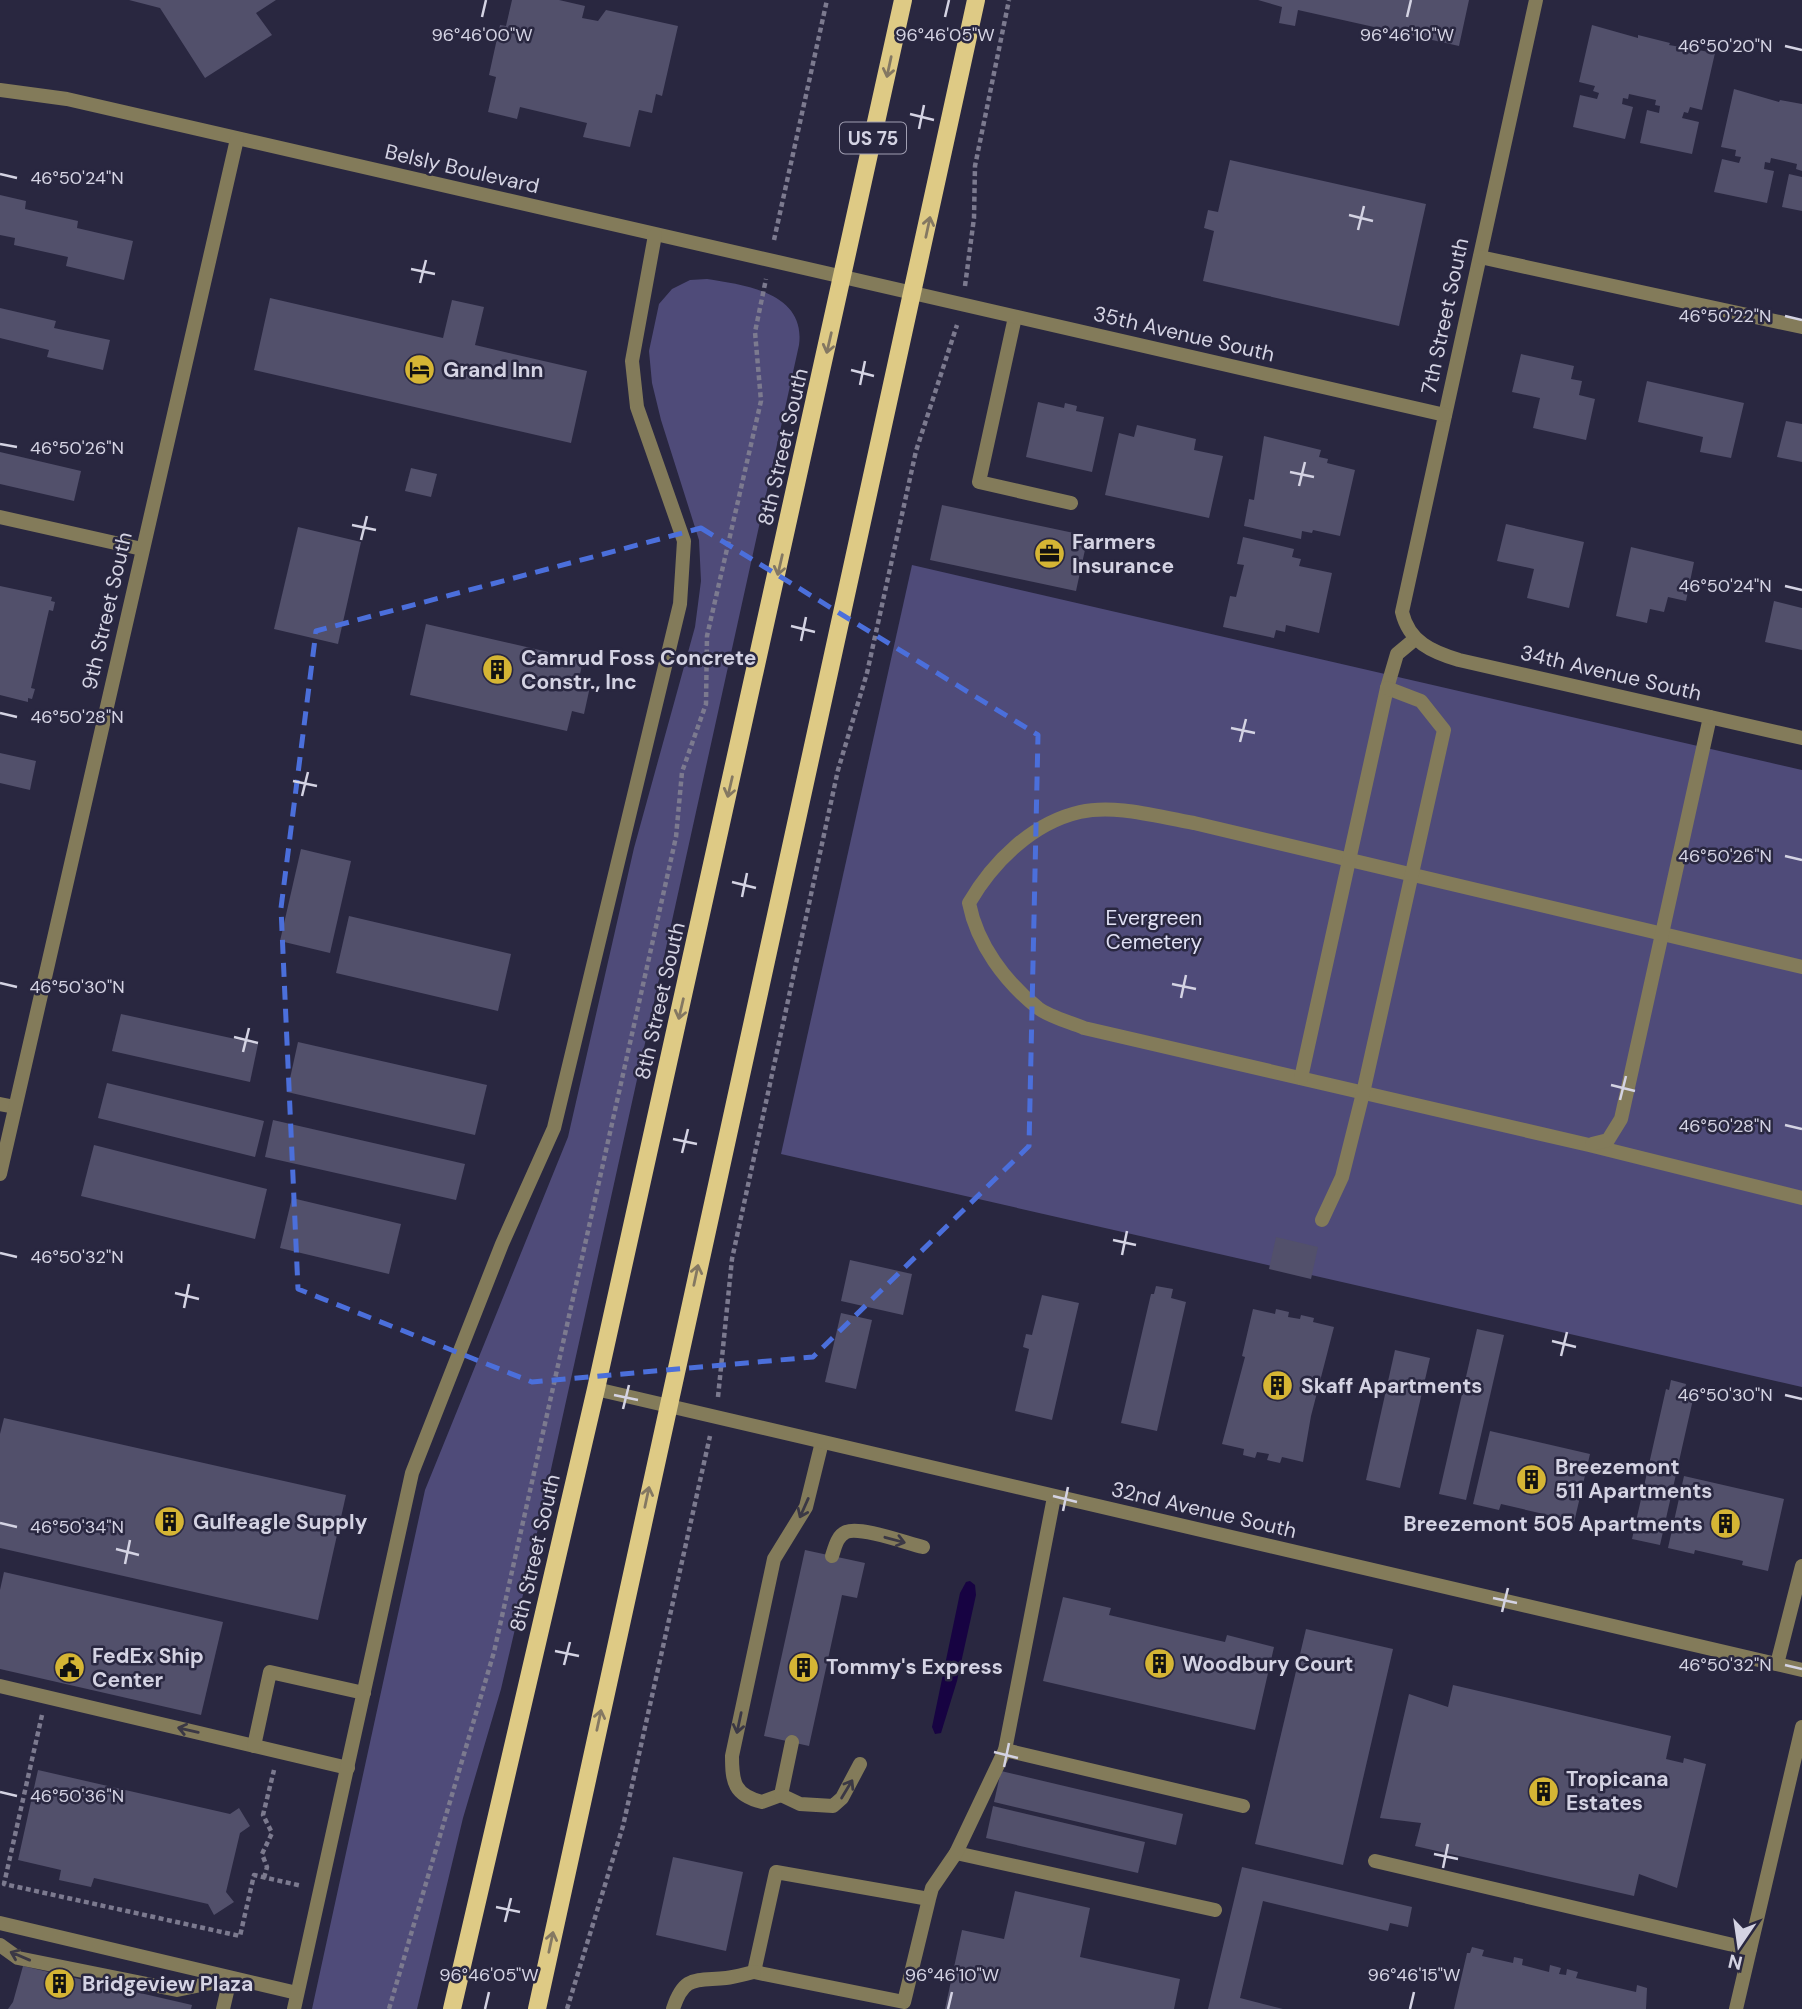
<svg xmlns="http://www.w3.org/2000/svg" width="1802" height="2009" font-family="'DM Sans',sans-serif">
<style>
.green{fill:#4f4b79}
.water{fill:#170342}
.building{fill:#52506b}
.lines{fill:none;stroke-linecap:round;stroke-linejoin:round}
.path{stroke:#7c7a8f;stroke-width:4.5;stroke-dasharray:5 3.5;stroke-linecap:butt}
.service{stroke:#837b5a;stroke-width:14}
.minor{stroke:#837b5a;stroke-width:14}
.primary{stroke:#deca85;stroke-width:18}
.oneway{stroke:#847862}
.oneway2{stroke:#3b3845}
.marked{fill:none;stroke:#4b6fdb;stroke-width:5;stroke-dasharray:14 9;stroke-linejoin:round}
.ticks{fill:none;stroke:#d4d3e3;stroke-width:2.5}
.labels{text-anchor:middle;stroke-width:5;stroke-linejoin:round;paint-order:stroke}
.shield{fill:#292740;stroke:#a19fb2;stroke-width:2}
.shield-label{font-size:19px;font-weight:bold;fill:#d4d3e3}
.street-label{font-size:21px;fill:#d4d3e3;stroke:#292740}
.poi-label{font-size:21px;font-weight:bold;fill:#d4d3e3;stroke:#292740;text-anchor:start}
.park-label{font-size:21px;fill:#e0e0f4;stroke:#292740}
.ticks-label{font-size:18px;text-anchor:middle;fill:#d4d3e3;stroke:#292740;stroke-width:5;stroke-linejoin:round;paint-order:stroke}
</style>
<rect width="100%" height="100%" fill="#292740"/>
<g class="green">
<path d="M707,279C746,285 806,293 799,345L531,1560L501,1689L463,1818L417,2009H312L425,1490L568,1137L634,848L695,627L701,581L699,540L661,420L652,383L649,351L659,304L672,289L690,280Z"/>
<polygon points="912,565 1802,770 1802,1387 781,1154"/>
</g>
<polygon class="water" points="970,1581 975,1585 976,1595 957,1681 941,1733 935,1734 932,1727 960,1593 966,1582"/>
<g class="building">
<polygon points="129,0 276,0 256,13 272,35 205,78 160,8"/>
<polygon points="512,0 559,0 585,6 582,18 598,21 606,10 678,26 662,96 656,94 652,113 639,110 630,147 583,137 587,123 520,107 517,119 488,112 496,77 489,75 500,25 506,26"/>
<polygon points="1258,0 1469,0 1459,46 1298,10 1295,26 1279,23 1282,7"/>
<polygon points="1592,25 1638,38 1638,35 1670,43 1669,45 1715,53 1702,110 1690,107 1688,113 1684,112 1682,118 1699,122 1692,154 1640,143 1647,110 1659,113 1660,106 1655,105 1656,100 1629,94 1628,99 1623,98 1622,104 1633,107 1625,139 1573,127 1580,95 1597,99 1599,93 1593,91 1595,86 1579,82"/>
<polygon points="1734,89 1779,102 1780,100 1802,104 1802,171 1796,169 1797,164 1771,158 1770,163 1765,162 1764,169 1774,171 1767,203 1714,192 1722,159 1739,163 1741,157 1735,156 1736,150 1721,147"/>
<polygon points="1230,160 1426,204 1399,326 1203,281 1214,231 1204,228 1208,210 1218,212"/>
<polygon points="1789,174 1802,177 1802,211 1782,207"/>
<polygon points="0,195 26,201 25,209 78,221 77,228 133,241 124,280 66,266 68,257 14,245 15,238 0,235"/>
<polygon points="270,298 443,338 452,300 484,307 475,345 587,371 571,443 254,370"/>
<polygon points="0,308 56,321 54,328 110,340 103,370 47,357 49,350 0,338"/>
<polygon points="1521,354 1574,366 1571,379 1582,381 1579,395 1595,399 1586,440 1533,428 1540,398 1512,392"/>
<polygon points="1647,381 1744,403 1731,458 1700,452 1703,437 1638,422"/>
<polygon points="1038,402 1064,408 1065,403 1077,406 1076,411 1104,417 1092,472 1026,457"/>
<polygon points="1786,421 1802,424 1802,462 1777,457"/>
<polygon points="1137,425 1196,439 1194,450 1223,456 1209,518 1105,495 1119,433 1134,437"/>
<polygon points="1264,436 1321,450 1319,457 1328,459 1327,463 1355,470 1340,536 1313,530 1312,533 1302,531 1301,539 1244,526 1249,499 1254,500"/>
<polygon points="0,452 81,471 74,501 0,484"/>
<polygon points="411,468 437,474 431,497 405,491"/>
<polygon points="942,505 1088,536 1076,591 930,560"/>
<polygon points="1506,524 1584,542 1569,608 1527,598 1534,569 1497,561"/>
<polygon points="298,527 361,542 338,644 274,629"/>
<polygon points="1243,537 1294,549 1292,557 1301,559 1299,566 1332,573 1319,633 1286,625 1285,632 1276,630 1274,638 1223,627 1230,596 1236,597 1244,565 1237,564"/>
<polygon points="1631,547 1694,562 1686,601 1668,597 1664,612 1650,609 1647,623 1616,616"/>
<polygon points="0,586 52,597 51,601 55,602 53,611 49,610 31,688 35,689 32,699 28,698 28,702 0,695"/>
<polygon points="1774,601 1802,608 1802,650 1765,642"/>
<polygon points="426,624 583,660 579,679 591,682 584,714 572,711 567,731 410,695"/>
<polygon points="0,753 36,761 30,790 0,783"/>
<polygon points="301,849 351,861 330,953 280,941"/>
<polygon points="349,916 511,954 498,1011 336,973"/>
<polygon points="121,1014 258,1044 250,1082 112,1051"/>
<polygon points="298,1042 487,1085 475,1135 287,1092"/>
<polygon points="107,1083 264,1121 255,1157 98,1118"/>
<polygon points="273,1120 465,1164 456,1200 265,1157"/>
<polygon points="94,1145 267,1189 255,1239 81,1196"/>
<polygon points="292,1198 401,1224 389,1274 280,1248"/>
<polygon points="1276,1237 1318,1247 1311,1279 1269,1269"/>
<polygon points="850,1260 912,1274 903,1315 841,1301"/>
<polygon points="1156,1286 1173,1289 1171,1298 1186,1302 1157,1431 1121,1423 1151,1294 1154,1294"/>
<polygon points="1042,1295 1079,1303 1052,1420 1015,1411 1029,1349 1023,1347 1026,1334 1032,1335"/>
<polygon points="1253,1309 1275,1314 1276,1309 1289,1312 1288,1317 1300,1319 1301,1315 1314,1318 1313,1322 1334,1327 1311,1416 1303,1462 1282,1457 1280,1463 1267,1460 1269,1454 1257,1452 1255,1458 1243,1455 1244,1449 1222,1444 1245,1357 1242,1356"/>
<polygon points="841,1313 872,1320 856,1389 825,1382"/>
<polygon points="1477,1329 1504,1335 1466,1500 1439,1494"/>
<polygon points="1395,1350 1430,1358 1400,1488 1366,1480"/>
<polygon points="1671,1380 1686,1384 1684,1393 1694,1395 1660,1545 1632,1539 1666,1389 1669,1390"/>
<polygon points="4,1418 346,1495 318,1620 0,1548 0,1434"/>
<polygon points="1490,1431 1590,1454 1573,1527 1547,1521 1548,1515 1501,1504 1499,1510 1473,1504"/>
<polygon points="1684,1476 1784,1499 1768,1571 1742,1565 1743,1561 1695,1550 1694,1554 1668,1548"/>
<polygon points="805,1550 865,1563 857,1598 842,1595 809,1746 764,1736"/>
<polygon points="4,1572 223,1622 201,1715 0,1669 0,1590"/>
<polygon points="1063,1597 1111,1608 1109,1615 1225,1642 1227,1635 1274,1647 1255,1730 1043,1681"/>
<polygon points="1306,1629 1393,1649 1343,1865 1255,1844"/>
<polygon points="1453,1685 1671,1736 1666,1759 1683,1763 1684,1758 1706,1764 1677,1888 1639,1874 1634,1896 1415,1846 1421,1823 1380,1818 1409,1694 1448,1707"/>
<polygon points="38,1770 230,1814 239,1808 250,1826 240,1833 226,1892 234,1902 214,1915 208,1904 94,1878 91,1887 59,1880 61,1870 18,1860"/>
<polygon points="1001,1771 1183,1814 1176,1845 994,1802"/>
<polygon points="993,1806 1145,1842 1138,1873 986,1838"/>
<polygon points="673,1857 743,1872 726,1951 656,1935"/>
<polygon points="1242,1867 1412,1907 1408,1927 1390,1923 1388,1931 1263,1901 1240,1998 1283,2009 1208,2009"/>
<polygon points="1015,1891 1090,1908 1080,1957 1180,1979 1174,2009 945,2009 962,1930 1004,1939"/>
<polygon points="1472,1947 1484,1950 1482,1956 1513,1963 1514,1957 1523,1959 1522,1965 1549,1972 1550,1965 1561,1968 1559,1974 1566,1975 1567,1969 1578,1972 1576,1978 1636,1992 1637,1985 1647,1988 1646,2009 1454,2009 1467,1953 1470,1953"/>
<polygon points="23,1966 192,2005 191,2009 8,2009 13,2002"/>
</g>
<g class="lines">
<g class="path">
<polyline points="774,240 827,0"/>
<polyline points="965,286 974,218 975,166 1009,0"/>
<polyline points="718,1397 732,1259 838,770 867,673 916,451 957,325"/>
<polyline points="42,1715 4,1884 240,1936 254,1875 302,1886"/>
<polyline points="264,1878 267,1867 262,1854 272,1833 263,1815 274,1770"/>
<polyline points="389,2009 494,1652 676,837 682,772 706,704 707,636 761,401 755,332 766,279"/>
<polyline points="567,2009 623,1826 710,1436"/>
</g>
<g class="service">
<polyline points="1015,317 979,482 1071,503"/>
<polyline points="0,517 142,549"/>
<path d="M1802,967L1194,823C1158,817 1116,804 1080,812C1032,823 993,862 969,903C977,944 1005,982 1038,1008C1050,1017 1070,1022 1084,1028L1589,1145L1802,1198"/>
<polyline points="1301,1078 1387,688 1397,654 1415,639"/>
<polyline points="1592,1144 1608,1140 1621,1119 1710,717"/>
<polyline points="1322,1220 1342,1177 1363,1093 1444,730 1421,701 1387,688"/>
<path d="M832,1556C835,1547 837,1536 846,1532C861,1526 906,1543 923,1547"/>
<polyline points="1777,1664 1802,1566"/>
<polyline points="0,1686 348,1768"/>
<path d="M792,1742L781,1795L762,1802C734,1795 732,1782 732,1756L774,1559L806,1507L822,1442"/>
<polyline points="254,1746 270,1672 364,1693"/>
<polyline points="1005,1750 1243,1806"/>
<polyline points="781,1795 800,1804 833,1806 842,1798 860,1764"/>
<polyline points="956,1853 1215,1910"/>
<polyline points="1375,1861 1750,1949"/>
<polyline points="929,1899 776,1872 754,1972 904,2002 929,1899 932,1888 956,1853 1005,1750 1054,1497"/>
<polyline points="0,1923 297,1993"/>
<polyline points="0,1945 18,1958 177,1990 230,1979 223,2009"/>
<path d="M673,2009C684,1975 695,1981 726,1978C735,1977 745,1974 754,1972"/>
</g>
<g class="minor">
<path d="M1536,0L1402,612C1409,642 1432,652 1459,660L1802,738"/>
<polyline points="0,90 67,99 1445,415"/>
<polyline points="1480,257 1802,327"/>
<polyline points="0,1104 15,1107"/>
<polyline points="0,1174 237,139"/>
<polyline points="596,1389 1802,1670"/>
<polyline points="294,2009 412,1473 502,1244 554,1128 680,604 684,541 637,407 632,361 655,235"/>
<polyline points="1736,2009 1802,1727"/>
</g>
<g class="primary">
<polyline points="452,2009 596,1389 903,0"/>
<polyline points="537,2009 976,0"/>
</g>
</g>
<defs><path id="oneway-shaft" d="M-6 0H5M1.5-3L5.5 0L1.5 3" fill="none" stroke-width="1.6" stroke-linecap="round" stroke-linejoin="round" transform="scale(1.75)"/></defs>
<g class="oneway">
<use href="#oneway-shaft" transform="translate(889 67) rotate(102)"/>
<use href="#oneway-shaft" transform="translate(928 227) rotate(-78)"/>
<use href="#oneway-shaft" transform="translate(829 343) rotate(103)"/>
<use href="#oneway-shaft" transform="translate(780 565) rotate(103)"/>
<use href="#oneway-shaft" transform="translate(730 787) rotate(103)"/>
<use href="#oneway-shaft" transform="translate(681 1009) rotate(103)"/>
<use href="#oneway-shaft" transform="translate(696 1275) rotate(-78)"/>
<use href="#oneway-shaft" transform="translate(647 1497) rotate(-78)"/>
<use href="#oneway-shaft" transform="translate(599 1720) rotate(-78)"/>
<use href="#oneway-shaft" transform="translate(551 1942) rotate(-78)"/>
</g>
<g class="oneway2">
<use href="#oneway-shaft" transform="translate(804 1508) rotate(114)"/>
<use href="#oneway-shaft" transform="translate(895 1540) rotate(15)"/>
<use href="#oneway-shaft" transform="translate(739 1723) rotate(102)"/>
<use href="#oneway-shaft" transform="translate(188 1730) rotate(-167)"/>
<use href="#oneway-shaft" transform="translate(847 1789) rotate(-59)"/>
<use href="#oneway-shaft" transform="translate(20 1956) rotate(-157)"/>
</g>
<path class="marked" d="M701,528L1038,735L1029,1146L813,1357L532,1382L298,1289L281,908L316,631Z"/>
<path class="ticks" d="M482,17L486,0M945,17L949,0M1407,17L1411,0M1785,46L1802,50M910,114L934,120M919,129L924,105M0,174L17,178M1349,215L1373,221M1358,230L1364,206M411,269L435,274M420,283L426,260M1785,316L1802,320M851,370L874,376M860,385L865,361M0,444L17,447M1290,472L1314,477M1299,486L1305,462M352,525L376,530M361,540L367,516M1785,586L1802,590M791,626L815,632M801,641L806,617M0,713L17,717M1231,728L1255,733M1240,742L1246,719M293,781L317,786M302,796L308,772M1785,856L1802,860M732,882L756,888M742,897L747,873M0,983L17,987M1172,984L1196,989M1181,998L1186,975M234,1037L258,1043M243,1052L249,1028M1611,1085L1635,1091M1620,1100L1626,1076M1785,1125L1802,1129M673,1139L697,1144M682,1153L688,1129M1113,1240L1136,1245M0,1253L17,1257M1122,1255L1127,1231M175,1293L199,1299M184,1308L189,1284M1552,1341L1576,1347M1561,1356L1567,1332M614,1395L638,1400M1785,1395L1802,1399M623,1409L629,1385M1053,1496L1077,1502M1063,1511L1068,1487M0,1523L17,1527M116,1549L139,1555M125,1564L130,1540M1493,1598L1517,1603M1502,1612L1508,1588M555,1651L579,1656M564,1665L570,1642M1785,1665L1802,1669M994,1752L1018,1758M1004,1767L1009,1743M0,1792L17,1796M1434,1854L1458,1859M1443,1868L1448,1844M496,1907L520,1912M505,1922L511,1898M485,2009L489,1992M948,2009L952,1992M1410,2009L1414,1992"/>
<defs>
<symbol id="hotel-disc" viewBox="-11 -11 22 22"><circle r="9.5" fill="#d5b534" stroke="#292740"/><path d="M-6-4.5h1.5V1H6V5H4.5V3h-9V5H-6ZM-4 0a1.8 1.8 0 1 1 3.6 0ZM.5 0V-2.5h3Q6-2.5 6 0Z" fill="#111"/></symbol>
<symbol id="office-disc" viewBox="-11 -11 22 22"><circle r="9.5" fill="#d5b534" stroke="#292740"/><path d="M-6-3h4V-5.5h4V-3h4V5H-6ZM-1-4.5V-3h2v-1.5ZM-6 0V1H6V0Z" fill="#111"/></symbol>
<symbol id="building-disc" viewBox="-11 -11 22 22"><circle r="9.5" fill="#d5b534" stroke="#292740"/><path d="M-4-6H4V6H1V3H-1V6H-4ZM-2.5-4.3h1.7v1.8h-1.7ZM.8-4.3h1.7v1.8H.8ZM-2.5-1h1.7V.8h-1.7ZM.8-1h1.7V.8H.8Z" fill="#111"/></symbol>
<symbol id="civic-disc" viewBox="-11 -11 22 22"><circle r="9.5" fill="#d5b534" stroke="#292740"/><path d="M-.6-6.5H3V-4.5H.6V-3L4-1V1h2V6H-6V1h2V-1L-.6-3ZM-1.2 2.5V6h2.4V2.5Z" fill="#111"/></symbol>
</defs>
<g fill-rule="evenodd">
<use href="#hotel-disc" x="402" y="352" width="35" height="35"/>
<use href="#office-disc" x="1032" y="536" width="35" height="35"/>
<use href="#building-disc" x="480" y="652" width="35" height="35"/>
<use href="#building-disc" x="1260" y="1368" width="35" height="35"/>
<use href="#building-disc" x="1514" y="1462" width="35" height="35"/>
<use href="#building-disc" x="152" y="1504" width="35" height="35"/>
<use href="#building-disc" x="1708" y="1506" width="35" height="35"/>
<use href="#building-disc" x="1142" y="1646" width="35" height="35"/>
<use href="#building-disc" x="786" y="1650" width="35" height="35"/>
<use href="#civic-disc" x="52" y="1650" width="35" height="35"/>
<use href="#building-disc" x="1526" y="1774" width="35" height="35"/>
<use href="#building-disc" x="42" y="1966" width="35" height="35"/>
</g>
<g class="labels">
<rect class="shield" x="840" y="122.5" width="66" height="31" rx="5"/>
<g class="shield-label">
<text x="873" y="145">US 75</text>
</g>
<g class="street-label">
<text transform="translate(462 169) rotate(13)" y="7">Belsly Boulevard</text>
<text transform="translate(1445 316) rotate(-78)" y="7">7th Street South</text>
<text transform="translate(1184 334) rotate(13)" y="7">35th Avenue South</text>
<text transform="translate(783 447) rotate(-77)" y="7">8th Street South</text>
<text transform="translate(107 611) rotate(-77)" y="7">9th Street South</text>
<text transform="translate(1611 673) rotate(13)" y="7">34th Avenue South</text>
<text transform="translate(660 1001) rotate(-77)" y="7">8th Street South</text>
<text transform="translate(1204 1510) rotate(13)" y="7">32nd Avenue South</text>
<text transform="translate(535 1553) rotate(-77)" y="7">8th Street South</text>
</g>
<g class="poi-label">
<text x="443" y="377">Grand Inn</text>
<text x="1072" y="549">Farmers<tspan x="1072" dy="24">Insurance</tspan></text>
<text x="521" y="665">Camrud Foss Concrete<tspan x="521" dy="24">Constr., Inc</tspan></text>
<text x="1301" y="1393">Skaff Apartments</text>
<text x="1555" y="1474">Breezemont<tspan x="1555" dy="24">511 Apartments</tspan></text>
<text x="193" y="1529">Gulfeagle Supply</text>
<text x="1703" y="1531" text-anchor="end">Breezemont 505 Apartments</text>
<text x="92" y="1663">FedEx Ship<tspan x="92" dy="24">Center</tspan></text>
<text x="1182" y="1671">Woodbury Court</text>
<text x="826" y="1674">Tommy's Express</text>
<text x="1566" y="1786">Tropicana<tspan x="1566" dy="24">Estates</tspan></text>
<text x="82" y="1991">Bridgeview Plaza</text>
</g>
<g class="park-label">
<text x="1154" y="925">Evergreen<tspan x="1154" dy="24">Cemetery</tspan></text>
</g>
</g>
<g class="ticks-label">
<text x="482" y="41">96°46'00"W</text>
<text x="945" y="41">96°46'05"W</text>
<text x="1407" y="41">96°46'10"W</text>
<text x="1725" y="52">46°50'20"N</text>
<text x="77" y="184">46°50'24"N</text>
<text x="1725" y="322">46°50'22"N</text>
<text x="77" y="454">46°50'26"N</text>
<text x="1725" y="592">46°50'24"N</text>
<text x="77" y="723">46°50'28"N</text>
<text x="1725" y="862">46°50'26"N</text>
<text x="77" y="993">46°50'30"N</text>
<text x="1725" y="1132">46°50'28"N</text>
<text x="77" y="1263">46°50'32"N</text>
<text x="1725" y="1401">46°50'30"N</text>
<text x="77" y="1533">46°50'34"N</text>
<text x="1725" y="1671">46°50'32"N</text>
<text x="77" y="1802">46°50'36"N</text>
<text x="489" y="1981">96°46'05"W</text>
<text x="952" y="1981">96°46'10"W</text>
<text x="1414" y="1981">96°46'15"W</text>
</g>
<g transform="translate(1739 1946) rotate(193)" stroke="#292740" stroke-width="5" paint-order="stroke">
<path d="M0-5L12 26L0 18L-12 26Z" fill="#d4d3e3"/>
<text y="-10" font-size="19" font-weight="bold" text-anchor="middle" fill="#d4d3e3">N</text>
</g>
</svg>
